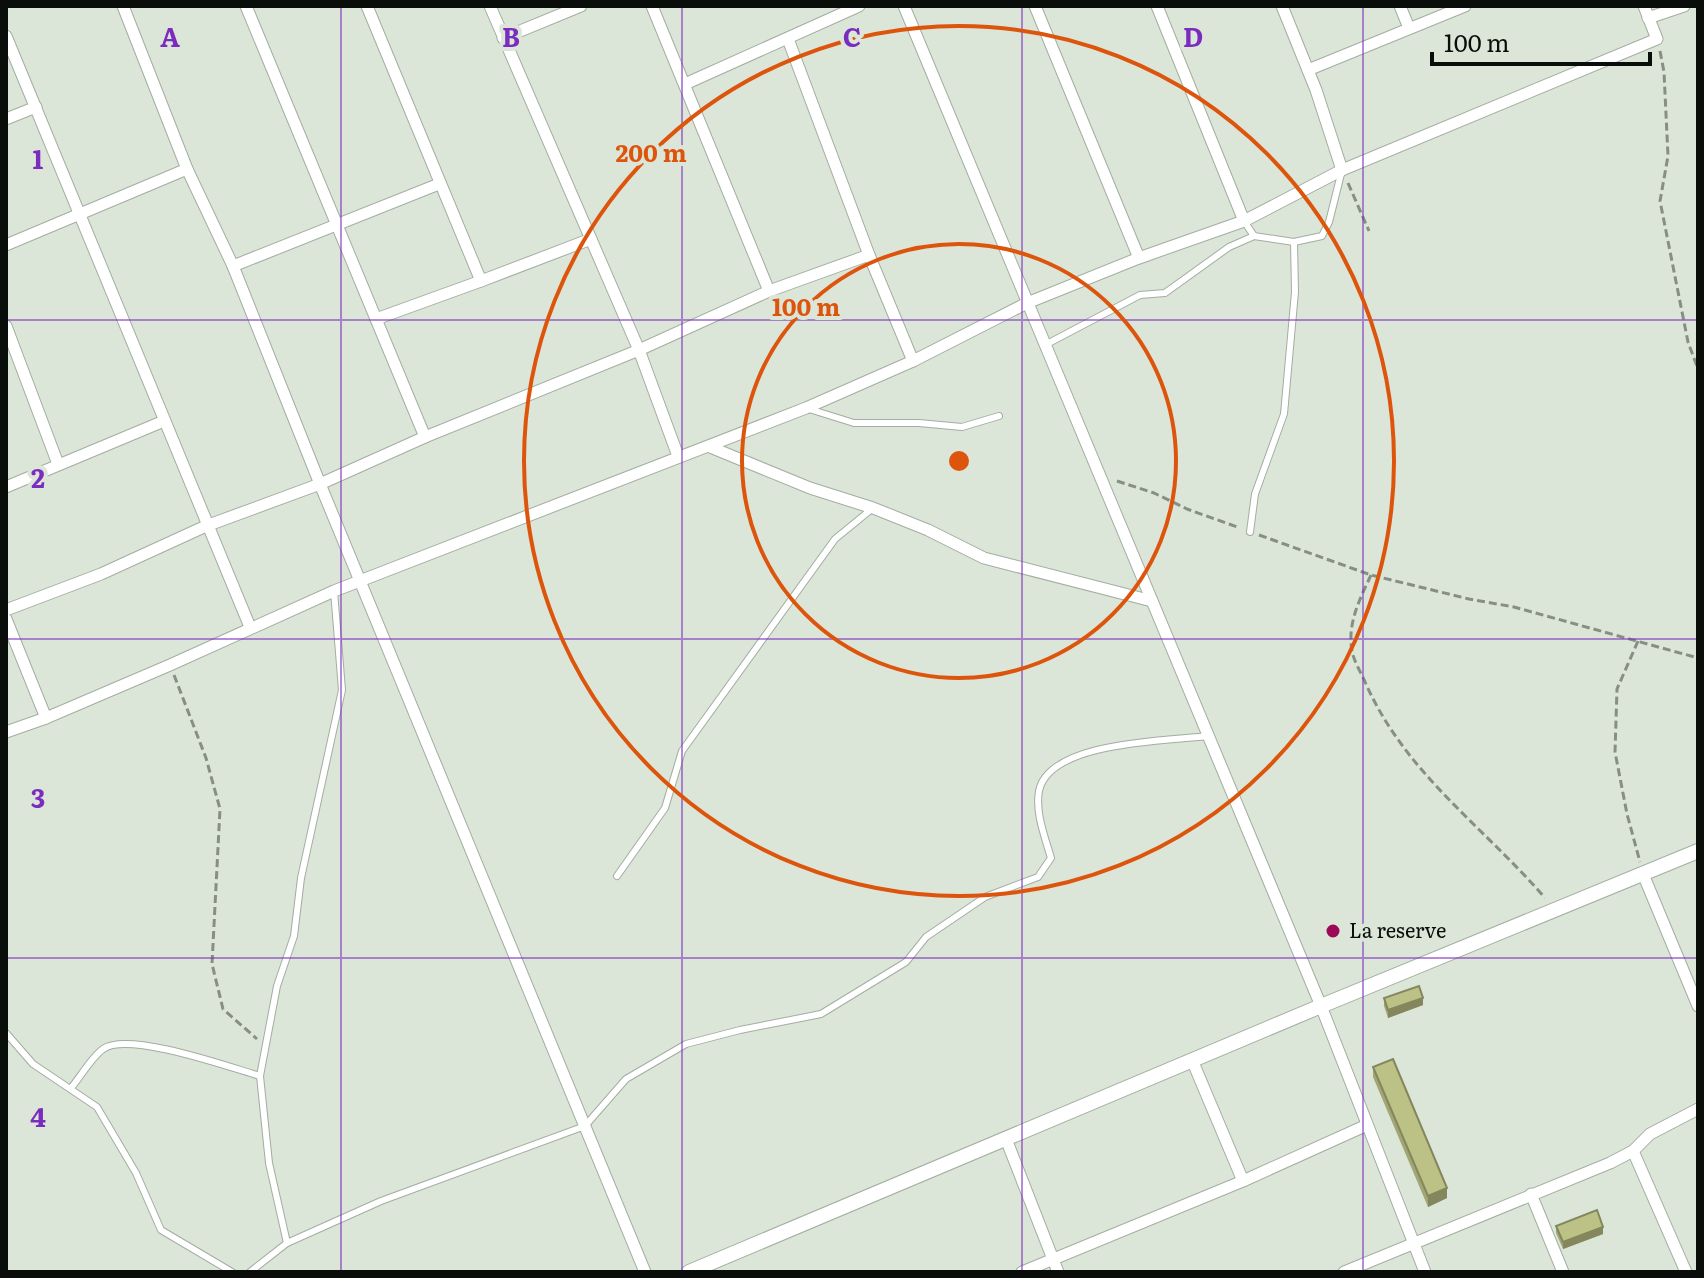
<svg xmlns="http://www.w3.org/2000/svg" width="1704" height="1278" font-family="Literata,serif">
<style>
.lines{fill:none;stroke-linecap:round;stroke-linejoin:round}
.service-casing{stroke:#a3ada1;stroke-width:8}
.minor-casing{stroke:#a3ada1;stroke-width:13}
.tertiary-casing{stroke:#a3ada1;stroke-width:16}
.path{stroke:#878f85;stroke-width:3;stroke-dasharray:8 4;stroke-linecap:butt}
.service{stroke:#fff;stroke-width:6}
.minor{stroke:#fff;stroke-width:11}
.tertiary{stroke:#fff;stroke-width:14}
.wall{fill:#a2a673}
.shaded-wall{fill:#84875e}
.building{fill:#bcc186;stroke:#84875e;stroke-width:2}
.grid{fill:none;stroke:#7b2cbf;stroke-width:2;stroke-opacity:0.55}
.ring{fill:none;stroke:#dd550c;stroke-width:4}
.poi-dot{fill:#9c0956;stroke:#dbe6d8;stroke-width:3}
.labels{text-anchor:middle;stroke-width:8;stroke-linejoin:round;paint-order:stroke}
.poi-label{font-size:20px;fill:#0a0e0a;stroke:#dbe6d8;text-anchor:start}
.grid-label{font-size:26px;text-anchor:middle;font-weight:bold;fill:#7b2cbf;stroke:#dbe6d8;stroke-width:8;stroke-linejoin:round;paint-order:stroke}
.centre{fill:#dd550c;stroke:#dbe6d8;stroke-width:4}
.ring-label{font-size:24px;text-anchor:middle;font-weight:bold;fill:#dd550c;stroke:#dbe6d8;stroke-width:8;stroke-linejoin:round;paint-order:stroke}
</style>
<rect width="100%" height="100%" fill="#dbe6d8"/>
<g class="lines">
<defs>
<g id="service">
<polyline points="1244,221 1254,236 1294,242 1322,236 1329,222 1342,170"/>
<polyline points="1045,345 1140,295 1165,293 1229,247 1254,236"/>
<polyline points="809,409 854,423 919,423 962,427 999,416"/>
<polyline points="1250,532 1255,494 1284,414 1295,292 1294,242"/>
<polyline points="617,876 665,808 682,751 835,539 873,508"/>
<polyline points="6,1033 33,1064 97,1107 136,1173 161,1230 232,1272"/>
<path d="M71,1088C81,1076 91,1058 103,1049C128,1031 229,1067 260,1076"/>
<path d="M287,1243L381,1201L585,1126L626,1079L686,1044L740,1030L821,1014L906,962L926,937L985,897L1038,877L1051,858C1045,837 1035,813 1039,791C1049,741 1168,741 1208,736"/>
<polyline points="250,1272 287,1243 269,1163 260,1076 277,986 294,936 301,878 342,690 334,591"/>
</g>
<g id="minor">
<polyline points="123,6 187,169 233,266 320,484 645,1272"/>
<polyline points="246,6 425,437"/>
<polyline points="367,6 481,281 591,239"/>
<polyline points="490,6 639,350 678,456"/>
<polyline points="652,6 769,291"/>
<polyline points="904,6 1321,1006 1425,1272"/>
<polyline points="1035,6 1139,258"/>
<polyline points="1157,6 1244,221"/>
<polyline points="1282,6 1316,90 1342,170"/>
<polyline points="1400,6 1409,28"/>
<polyline points="1648,18 1684,6"/>
<polyline points="6,36 250,627"/>
<polyline points="503,38 581,6"/>
<polyline points="788,39 869,255 913,361"/>
<polyline points="1308,70 1465,6"/>
<polyline points="685,84 859,6"/>
<polyline points="6,119 36,107"/>
<polyline points="6,245 187,169"/>
<polyline points="233,266 439,184"/>
<polyline points="376,319 481,281"/>
<polyline points="6,326 58,464"/>
<polyline points="710,447 810,488 873,508 928,530 984,558 1152,601"/>
<polyline points="6,487 164,421"/>
<polyline points="6,610 101,574 206,526 320,484 425,437 639,350 769,291 869,255"/>
<polyline points="6,619 46,718"/>
<polyline points="6,732 46,718 170,665 334,591 806,408 913,361 1027,303 1139,258 1244,221 1342,170 1657,39 1644,6"/>
<polyline points="1643,874 1698,1006"/>
<polyline points="1192,1060 1243,1181"/>
<polyline points="1006,1139 1058,1272"/>
<polyline points="1633,1151 1686,1272"/>
<polyline points="1531,1194 1563,1272"/>
<polyline points="1022,1272 1243,1181 1367,1125"/>
<polyline points="1344,1272 1610,1163 1633,1151 1650,1134 1698,1109"/>
</g>
<polyline id="tertiary" points="689,1272 1321,1006 1698,851"/>
</defs>
<use href="#service" class="service-casing"/>
<use href="#minor" class="minor-casing"/>
<use href="#tertiary" class="tertiary-casing"/>
<g class="path">
<polyline points="1660,51 1664,72 1668,156 1660,201 1688,342 1698,369"/>
<polyline points="1348,183 1369,231"/>
<polyline points="1117,481 1154,493 1187,509 1240,528"/>
<polyline points="1259,535 1371,575 1469,599 1514,607 1698,658"/>
<path d="M1371,575C1360,599 1347,623 1352,651C1354,662 1362,674 1366,684C1406,774 1483,826 1545,898"/>
<polyline points="1638,641 1617,689 1615,752 1627,814 1640,862"/>
<polyline points="174,675 206,758 220,809 212,964 223,1009 257,1039"/>
</g>
<use href="#service" class="service"/>
<use href="#minor" class="minor"/>
<use href="#tertiary" class="tertiary"/>
</g>
<g class="wall">
<polygon points="1384,998 1423,1005 1388,1018 1384,1006"/>
<polygon points="1373,1067 1447,1198 1428,1207 1373,1077"/>
<polygon points="1556,1226 1603,1234 1563,1249 1556,1233"/>
</g>
<g class="shaded-wall">
<polygon points="1423,998 1423,1005 1388,1018 1388,1010"/>
<polygon points="1447,1188 1447,1198 1428,1207 1428,1196"/>
<polygon points="1603,1227 1603,1234 1563,1249 1563,1242"/>
</g>
<g class="building">
<polygon points="1419,986 1423,998 1388,1010 1384,998"/>
<polygon points="1393,1059 1447,1188 1428,1196 1373,1067"/>
<polygon points="1597,1210 1603,1227 1563,1242 1556,1226"/>
</g>
<path class="grid" d="M341,6V1272M682,6V1272M1022,6V1272M1363,6V1272M6,320H1698M6,639H1698M6,958H1698"/>
<g class="ring">
<circle cx="959" cy="461" r="217"/>
<circle cx="959" cy="461" r="435"/>
</g>
<circle class="poi-dot" cx="1333" cy="931" r="8"/>
<g class="labels">
<g class="poi-label">
<text x="1349" y="938">La reserve</text>
</g>
</g>
<g class="grid-label">
<text x="170" y="47">A</text>
<text x="511" y="47">B</text>
<text x="852" y="47">C</text>
<text x="1193" y="47">D</text>
<text x="38" y="169">1</text>
<text x="38" y="488">2</text>
<text x="38" y="808">3</text>
<text x="38" y="1127">4</text>
</g>
<circle cx="959" cy="461" r="12" class="centre"/>
<g class="ring-label">
<text x="651" y="162">200 m</text>
<text x="806" y="316">100 m</text>
</g>
<rect width="1704" height="1278" fill="none" stroke="#0a0e0a" stroke-width="16"/>
<path d="M1432 52v12h218v-12" fill="none" stroke="#0a0e0a" stroke-width="4"/>
<text x="1444" y="52" font-size="24" fill="#0a0e0a" stroke="#dbe6d8" stroke-width="6" paint-order="stroke">100 m</text>
</svg>
